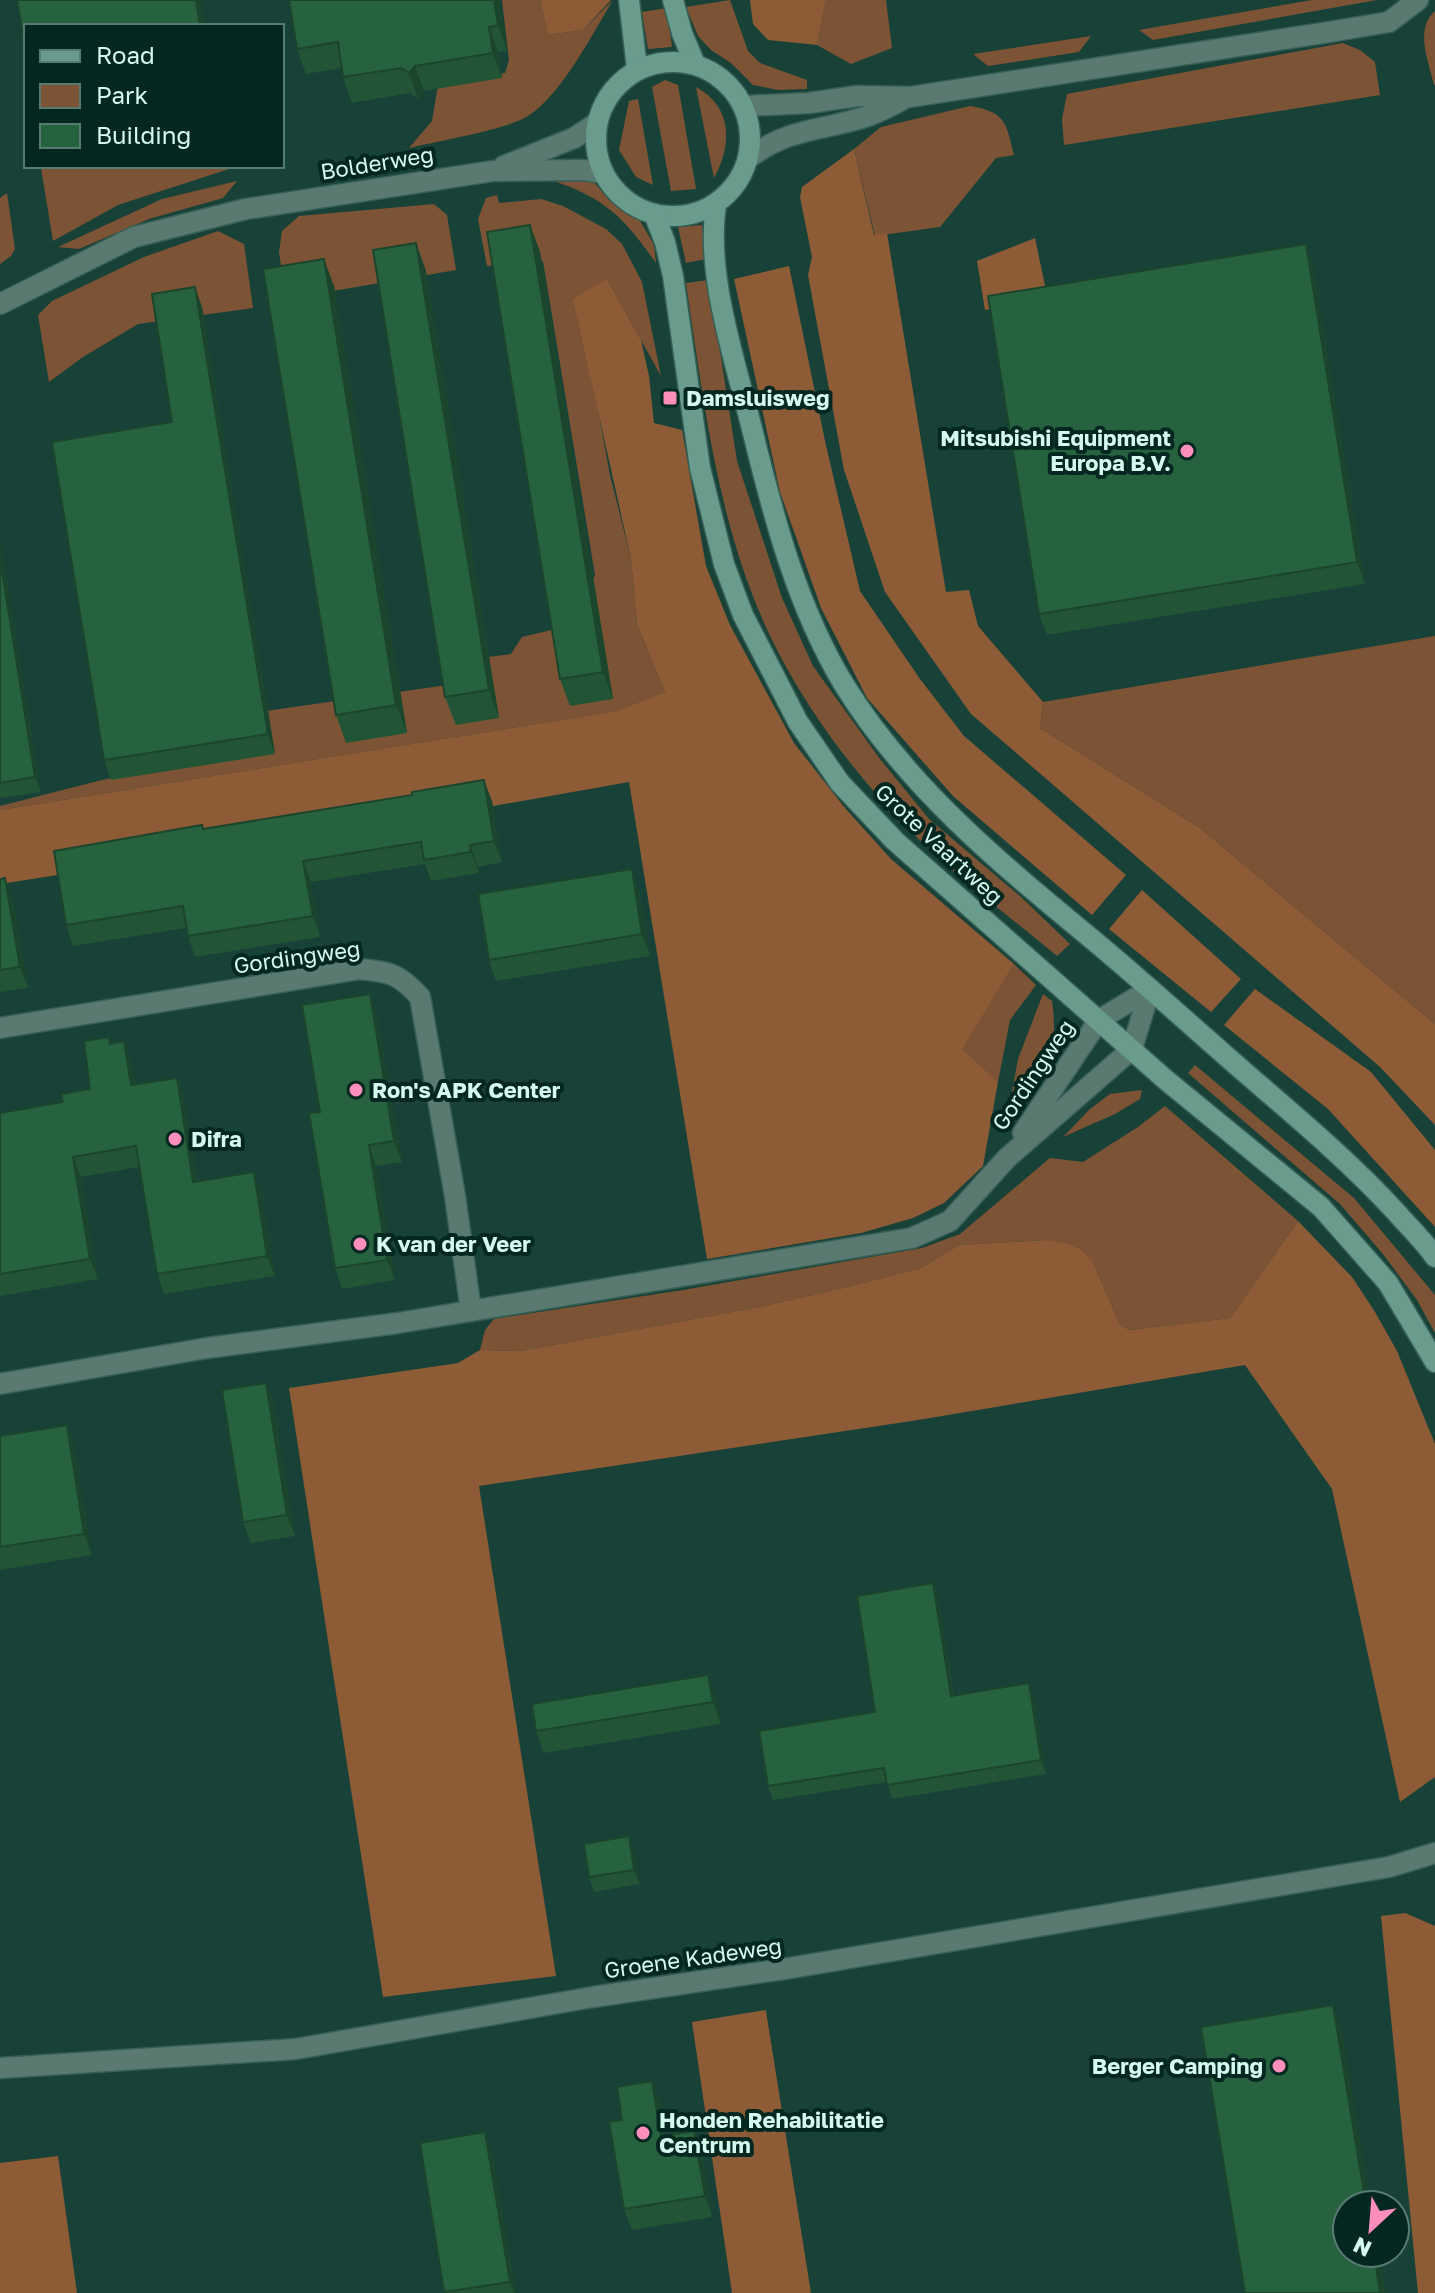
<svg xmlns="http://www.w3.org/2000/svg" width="1435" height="2293" font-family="'Golos Text',sans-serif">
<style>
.green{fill:#7d5335}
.forest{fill:#8e5b37}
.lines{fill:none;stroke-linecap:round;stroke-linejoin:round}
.street-casing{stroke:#365f55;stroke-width:23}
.secondary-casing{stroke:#365f55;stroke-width:23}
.street{stroke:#5a7970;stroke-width:20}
.secondary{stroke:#6a9c8e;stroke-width:20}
.wall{fill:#225436}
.shaded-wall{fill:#1b452c}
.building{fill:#27623f;stroke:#1b452c;stroke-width:2}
.poi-dot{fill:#fe8ebc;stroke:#042720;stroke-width:3}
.labels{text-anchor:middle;stroke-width:8;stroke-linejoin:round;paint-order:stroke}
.street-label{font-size:22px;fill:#d4faef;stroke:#042720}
.poi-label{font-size:22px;font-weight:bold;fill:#d4faef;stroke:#042720;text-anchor:start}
</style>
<rect width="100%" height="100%" fill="#184238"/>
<g class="green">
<path d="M502,0H540L548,35L583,30L613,0C592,34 556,107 518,121C488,133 442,140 409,148L432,121L438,85L505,73L509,60Z"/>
<polygon points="730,0 748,51 760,63 807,80 807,89 778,90 753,85 731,63 711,50 698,36 686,7"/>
<polygon points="826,0 886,0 892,48 851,64 817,45"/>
<polygon points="1312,0 1377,0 1153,40 1139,30"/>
<polygon points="667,8 672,47 648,49 642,12"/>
<path d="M1435,11V85H1434C1429,62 1414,29 1435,11Z"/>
<polygon points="1091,36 1079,52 988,66 973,54"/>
<polygon points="1343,43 1360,50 1375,62 1380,95 1064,145 1062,119 1067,94"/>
<polygon points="665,80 678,85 696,189 671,191 652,87"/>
<path d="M696,87C733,107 732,145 714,178Z"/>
<polygon points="638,99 653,185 636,177 619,150 629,101"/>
<path d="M970,106C1006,112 1006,123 1014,155L996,158L940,227L875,236L854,149L881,127Z"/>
<polygon points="48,166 238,166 118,205 53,241 41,168"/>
<path d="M541,177L592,180L610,201L626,213L639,219L654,245L656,263C621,213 601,195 541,177Z"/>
<polygon points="237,181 223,198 149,219 79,249 58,247 162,199"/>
<polygon points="7,193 15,249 11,256 0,264 0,198"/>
<polygon points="497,195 499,203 541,199 563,206 606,229 622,244 642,282 661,376 607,279 595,394 610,475 631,559 637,625 665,692 618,711 0,810 0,806 102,780 189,762 224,717 454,684 449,662 511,654 522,637 564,627 581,602 595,575 543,261 487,266 478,219 486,198"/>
<polygon points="434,204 447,215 456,270 286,299 279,252 282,231 299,216"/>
<polygon points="702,225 706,259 686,263 678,227"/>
<polygon points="218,231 244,244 253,308 138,324 83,357 49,382 38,315 52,301 144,257"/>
<path d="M709,280L737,461L782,598L813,666L880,759L929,819L1021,897L1070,944L1057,956C1007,914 951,874 906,826C853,772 806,709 772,640C718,529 704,404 686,283Z"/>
<polygon points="1435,636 1435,1024 1200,828 1040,728 1043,702"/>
<polygon points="1014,964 1036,985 1010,1020 998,1082 961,1049"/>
<path d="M1043,994L1052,1001C1060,1058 1043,1074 1008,1115L1018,1059Z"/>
<polygon points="1195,1065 1354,1198 1435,1295 1435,1333 1417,1300 1383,1254 1340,1204 1188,1073"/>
<polygon points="1142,1090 1140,1099 1115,1114 1063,1137 1090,1109 1110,1094"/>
<polygon points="1165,1106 1298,1221 1230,1318 1130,1330 1120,1325 1093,1262 1046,1240 959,1245 921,1268 847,1287 759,1307 520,1351 480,1350 485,1330 494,1319 683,1290 922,1248 960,1234 1050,1158 1083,1162 1138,1127"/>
</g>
<g class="forest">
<polygon points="540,0 611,0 583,30 548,35"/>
<polygon points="750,0 826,0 817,45 768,40 753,24"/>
<polygon points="854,149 874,235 887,233 946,592 969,590 978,626 1043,702 1040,728 1200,828 1435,1024 1435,1125 1380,1067 971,714 885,592 844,470 808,275 812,257 800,197 802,187"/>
<polygon points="1035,238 1048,300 985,310 977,261"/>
<polygon points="789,266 825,441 860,591 920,679 964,736 1126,875 1092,915 953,796 867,698 821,608 780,492 734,279"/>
<polygon points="607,279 641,340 649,376 654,423 682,430 706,566 730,625 794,743 845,808 891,859 1014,964 962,1049 998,1082 983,1166 944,1203 913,1218 861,1233 707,1259 629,782 465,811 0,884 0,810 617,711 665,692 637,625 631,559 573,299"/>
<polygon points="1142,890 1241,979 1211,1012 1109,929"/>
<polygon points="1255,989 1371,1072 1435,1150 1435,1227 1328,1109 1224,1025"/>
<polygon points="1298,1221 1352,1277 1375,1312 1397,1351 1435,1444 1435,1777 1400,1802 1332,1489 1245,1365 918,1420 479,1486 556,1976 383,1997 289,1388 458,1363 480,1350 520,1351 759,1307 847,1287 921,1268 959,1245 1046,1240 1068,1244 1081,1250 1093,1262 1120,1325 1130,1330 1230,1318"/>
<polygon points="1405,1913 1435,1926 1435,2293 1418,2293 1381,1916"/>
<polygon points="766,2010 766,2011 811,2293 732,2293 692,2022"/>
<polygon points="58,2156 77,2293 0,2293 0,2163"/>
</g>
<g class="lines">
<defs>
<g id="street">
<polyline points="744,106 809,103 857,96 910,97 1323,33 1389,22 1418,0"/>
<path d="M750,157C791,127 823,131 868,116C880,112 891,106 902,100"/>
<polyline points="504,166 574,138 597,123"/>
<polyline points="0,304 134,237 246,209 493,171 583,170 603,173"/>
<path d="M0,1028L360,969C391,972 399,974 420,997L455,1196L471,1311"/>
<polyline points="1023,1133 1099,1020 1150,989"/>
<polyline points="0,1384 207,1348 398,1323 912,1238 950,1221 1007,1158 1132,1049 1150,989"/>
<polyline points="0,2068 296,2049 593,1997 784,1969 1389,1867 1435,1853"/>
</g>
<g id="secondary">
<polyline points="629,0 637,69"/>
<polyline points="673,0 682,33 695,64"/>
<circle cx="673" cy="139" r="77"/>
<path d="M716,204C705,275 736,363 753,433C774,519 797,606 843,683C906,786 1001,864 1093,940C1146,984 1197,1031 1249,1076C1300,1120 1350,1162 1396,1212C1409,1227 1424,1241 1435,1257"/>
<polyline points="654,214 665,242 673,276 700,468 724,564 743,615 798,722 840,783 895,841 1056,983 1166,1080 1321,1207 1388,1283 1435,1362"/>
</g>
</defs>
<use href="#street" class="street-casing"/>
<use href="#secondary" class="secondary-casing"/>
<use href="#street" class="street"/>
<use href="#secondary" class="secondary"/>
</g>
<g class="wall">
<polygon points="289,0 499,0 507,51 498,52 502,78 424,91 418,99 410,93 352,103 343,77 342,68 306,74 297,49"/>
<polygon points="530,225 540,252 613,699 570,706 560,679"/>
<polygon points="416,243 426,271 499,718 456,725 445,697"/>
<polygon points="1313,265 1365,584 1047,635 1039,614"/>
<polygon points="334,286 407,733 346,743 336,715"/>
<polygon points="202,307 275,754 111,780 104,760 172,422"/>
<polygon points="0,541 41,792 0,798"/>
<polygon points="492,801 502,862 478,867 479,873 431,881 425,864 311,882 320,937 195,957 188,936 186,928 73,946 66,925 203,829"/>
<polygon points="0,879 13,899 28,988 0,992"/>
<polygon points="639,890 650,956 496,981 489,960"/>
<polygon points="377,1015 402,1162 376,1166 395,1280 342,1289 335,1268 320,1112"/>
<polygon points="124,1041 131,1061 135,1084 177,1078 184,1098 197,1181 261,1192 275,1276 164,1294 157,1274 139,1167 81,1177 98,1279 0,1296 0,1113 63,1102 90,1089 111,1044"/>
<polygon points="266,1383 274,1405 295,1536 251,1543 243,1522"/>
<polygon points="67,1425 74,1446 92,1555 0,1570 0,1436"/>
<polygon points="933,1583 938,1598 954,1695 1034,1698 1046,1774 892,1799 887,1782 773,1800 768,1786 875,1712"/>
<polygon points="708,1675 716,1696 721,1724 544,1753 536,1731"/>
<polygon points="629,1836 634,1851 640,1884 594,1892 589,1877"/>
<polygon points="660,2101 665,2136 694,2131 702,2152 712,2217 632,2230 624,2209 622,2120"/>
<polygon points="485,2132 493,2154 516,2293 444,2293"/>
</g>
<g class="shaded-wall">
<polygon points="196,0 201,0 205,26 200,26"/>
<polygon points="494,0 499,0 507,51 498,25"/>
<polygon points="489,27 498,52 502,78 493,53"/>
<polygon points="415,66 424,91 418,99 409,73"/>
<polygon points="530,225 540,252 613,699 603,672"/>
<polygon points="416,243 426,271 499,718 489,690"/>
<polygon points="1306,244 1313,265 1365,584 1357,562"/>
<polygon points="324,259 334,286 407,733 396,705"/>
<polygon points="195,287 202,307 275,754 268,734"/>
<polygon points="0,541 41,792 35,777 0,559"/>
<polygon points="484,780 492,801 502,862 494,841"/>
<polygon points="470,845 478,867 479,873 471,852"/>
<polygon points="303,861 311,882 320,937 313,916"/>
<polygon points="632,869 639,890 650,956 642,934"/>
<polygon points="5,878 13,899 28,988 20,967"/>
<polygon points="370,994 377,1015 402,1162 394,1141"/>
<polygon points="124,1041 131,1061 138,1105 131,1085"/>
<polygon points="177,1078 184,1098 200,1202 193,1182"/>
<polygon points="369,1145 376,1166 395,1280 387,1260"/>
<polygon points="73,1157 81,1177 98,1279 90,1259"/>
<polygon points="254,1172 261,1192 275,1276 267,1256"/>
<polygon points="266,1383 274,1405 295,1536 287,1515"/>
<polygon points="67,1425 74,1446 92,1555 84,1534"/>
<polygon points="933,1583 938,1598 956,1710 951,1696"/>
<polygon points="708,1675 716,1696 721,1724 713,1702"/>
<polygon points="1029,1683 1034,1698 1046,1774 1041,1760"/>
<polygon points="629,1836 634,1851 640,1884 634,1870"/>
<polygon points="1333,2005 1343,2033 1371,2205 1366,2205"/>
<polygon points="652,2081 660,2101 669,2157 661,2136"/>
<polygon points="694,2131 702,2152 712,2217 705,2196"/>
<polygon points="485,2132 493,2154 516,2293 514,2293 510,2282"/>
<polygon points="1374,2253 1379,2253 1386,2293 1380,2293"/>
</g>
<g class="building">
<polygon points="17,0 196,0 200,26 26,26 26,55"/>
<polygon points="289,0 494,0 498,25 489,27 493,53 415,66 409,73 401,68 343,77 338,42 297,49"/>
<polygon points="530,225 603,672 560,679 487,232"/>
<polygon points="416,243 489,690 445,697 373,250"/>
<polygon points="1306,244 1357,562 1039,614 988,296"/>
<polygon points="324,259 396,705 336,715 263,269"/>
<polygon points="195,287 268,734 104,760 52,442 172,422 152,294"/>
<polygon points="0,559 35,777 0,783"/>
<polygon points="484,780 494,841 470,845 471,852 424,860 421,842 303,861 313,916 188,936 183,906 66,925 54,851 202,825 203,829 412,795 412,792"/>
<polygon points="632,869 642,934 489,960 478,894"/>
<polygon points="5,878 20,967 0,970 0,879"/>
<polygon points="370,994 394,1141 369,1145 387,1260 335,1268 309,1113 320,1112 302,1005"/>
<polygon points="109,1037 110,1044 124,1041 131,1085 177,1078 193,1182 254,1172 267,1256 157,1274 136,1146 73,1157 90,1259 0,1274 0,1113 63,1102 61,1094 90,1089 84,1041"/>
<polygon points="266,1383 287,1515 243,1522 222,1390"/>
<polygon points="67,1425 84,1534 0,1547 0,1436"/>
<polygon points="933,1583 951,1696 1029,1683 1041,1760 887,1785 884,1768 768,1786 759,1731 875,1712 857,1596"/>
<polygon points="708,1675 713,1702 536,1731 532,1704"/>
<polygon points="629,1836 634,1870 589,1877 584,1844"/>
<polygon points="1333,2005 1366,2205 1347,2205 1347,2253 1374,2253 1380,2293 1245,2293 1201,2027"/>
<polygon points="652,2081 661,2136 694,2131 705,2196 624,2209 609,2122 622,2120 617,2087"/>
<polygon points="485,2132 510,2282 444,2292 420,2143"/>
</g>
<g class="poi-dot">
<rect x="662" y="390" width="16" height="16" rx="4"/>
<circle cx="1187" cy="451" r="8"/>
<circle cx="356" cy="1090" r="8"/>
<circle cx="175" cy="1139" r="8"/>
<circle cx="360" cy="1244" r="8"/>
<circle cx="1279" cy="2066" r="8"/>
<circle cx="643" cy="2133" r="8"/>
</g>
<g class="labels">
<g class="street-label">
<text transform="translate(377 163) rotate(-9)" y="8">Bolderweg</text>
<text transform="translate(939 844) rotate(43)" y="8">Grote Vaartweg</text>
<text transform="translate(297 957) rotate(-8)" y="8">Gordingweg</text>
<text transform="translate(1033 1075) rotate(-56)" y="8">Gordingweg</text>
<text transform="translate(693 1958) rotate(-8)" y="8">Groene Kadeweg</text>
</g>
<g class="poi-label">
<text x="686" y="406">Damsluisweg</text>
<text x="1171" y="446" text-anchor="end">Mitsubishi Equipment<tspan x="1171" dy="25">Europa B.V.</tspan></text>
<text x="372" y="1098">Ron's APK Center</text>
<text x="191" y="1147">Difra</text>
<text x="376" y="1252">K van der Veer</text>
<text x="1263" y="2074" text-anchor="end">Berger Camping</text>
<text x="659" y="2128">Honden Rehabilitatie<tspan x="659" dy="25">Centrum</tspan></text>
</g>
</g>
<rect x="24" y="24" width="260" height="144" fill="#042720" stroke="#577b73" stroke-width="2"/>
<rect x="40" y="50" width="40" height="12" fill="#6a9c8e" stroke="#577b73" stroke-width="2"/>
<text x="96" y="64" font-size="24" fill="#d4faef">Road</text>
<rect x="40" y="84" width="40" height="24" fill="#7d5335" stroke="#577b73" stroke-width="2"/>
<text x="96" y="104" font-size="24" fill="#d4faef">Park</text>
<rect x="40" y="124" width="40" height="24" fill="#27623f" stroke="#577b73" stroke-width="2"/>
<text x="96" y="144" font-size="24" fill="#d4faef">Building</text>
<g transform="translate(1371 2229) rotate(206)"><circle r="38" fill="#042720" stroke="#577b73" stroke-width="2"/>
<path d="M0-6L14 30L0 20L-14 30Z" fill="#fe8ebc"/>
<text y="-12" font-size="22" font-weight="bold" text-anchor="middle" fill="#d4faef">N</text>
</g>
</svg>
